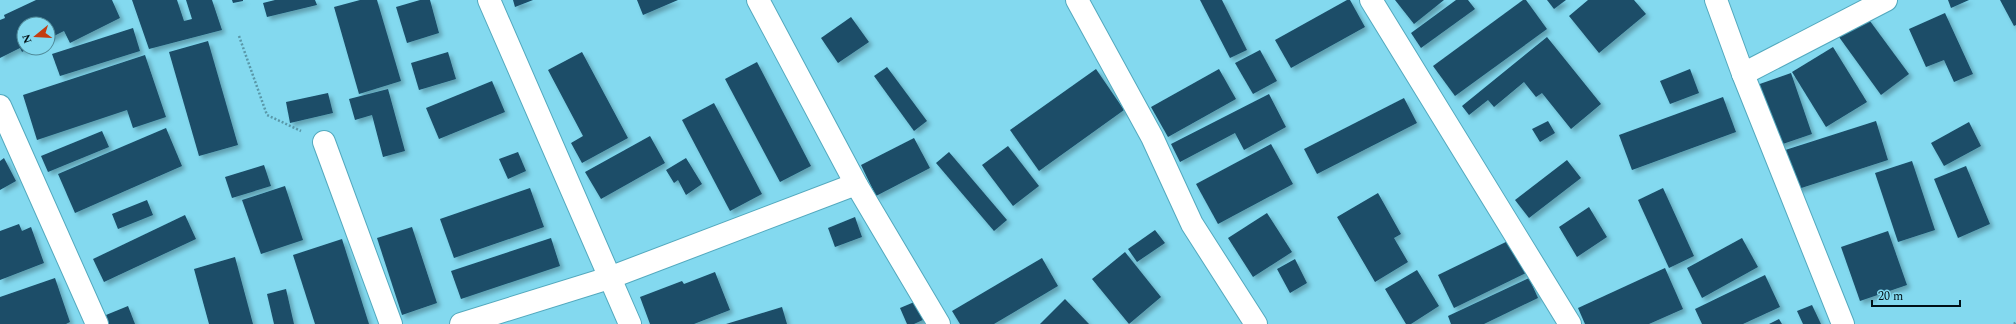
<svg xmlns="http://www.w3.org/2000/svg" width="2016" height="324" font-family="Spectral,serif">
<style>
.building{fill:#1a4d68;filter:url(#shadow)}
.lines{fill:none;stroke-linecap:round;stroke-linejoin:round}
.minor-casing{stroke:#53a9be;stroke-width:24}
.path{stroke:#5998a9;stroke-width:2.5;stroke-dasharray:2 2;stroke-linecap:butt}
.minor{stroke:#fff;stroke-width:22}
</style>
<defs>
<filter id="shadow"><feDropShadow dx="3.5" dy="3.5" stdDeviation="2" flood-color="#0004"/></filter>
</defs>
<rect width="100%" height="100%" fill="#83d9ef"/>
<g class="building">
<polygon points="36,0 112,0 120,18 70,43 64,31 48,39 48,24 24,24 24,48 29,48 22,52 20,48 0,58 0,20 5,18 4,15"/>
<polygon points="132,0 177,0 184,21 192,19 186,0 212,0 222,30 149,49"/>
<polygon points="232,0 243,0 243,1 233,3"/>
<polygon points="275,0 315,0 317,5 267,17 263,3"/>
<polygon points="360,0 377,0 401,81 359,94 334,7"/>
<polygon points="420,0 430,0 439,33 407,43 396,7"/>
<polygon points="513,0 533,0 515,7"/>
<polygon points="637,0 678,0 643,15"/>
<polygon points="1200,0 1222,0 1247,50 1230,58"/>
<polygon points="1347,0 1350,0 1365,27 1291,68 1275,40"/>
<polygon points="1395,0 1444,0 1414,24"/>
<polygon points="1456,0 1468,0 1475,9 1421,48 1411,33"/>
<polygon points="1523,0 1526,0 1547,29 1455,96 1433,66"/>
<polygon points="1547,0 1566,0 1554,9"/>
<polygon points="1588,0 1634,0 1646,14 1599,53 1569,16"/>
<polygon points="1948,0 1969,0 1951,8"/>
<polygon points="2000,0 2016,0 2016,25 2014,26"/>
<polygon points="1945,13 1973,74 1954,82 1944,60 1926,67 1909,29"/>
<polygon points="851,17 869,42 838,63 821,38"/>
<polygon points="1867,17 1909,74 1881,95 1839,37"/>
<polygon points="133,28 140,51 60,76 52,54"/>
<polygon points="1547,37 1601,104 1571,129 1542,93 1536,97 1524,82 1494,107 1488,100 1469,115 1462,106"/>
<polygon points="208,41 238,145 199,156 169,52"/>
<polygon points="1833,47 1867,102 1826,127 1792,72"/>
<polygon points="1260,50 1277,81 1253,94 1235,63"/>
<polygon points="448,52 456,79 419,90 411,63"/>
<polygon points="582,52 628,138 582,163 571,143 583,136 548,70"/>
<polygon points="145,55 166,117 133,128 127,110 37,140 23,95"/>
<polygon points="757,62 811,166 780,182 725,79"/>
<polygon points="887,67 927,121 914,131 874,76"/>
<polygon points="1096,69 1124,110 1039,171 1010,130"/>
<polygon points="1219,69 1236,99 1168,137 1151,107"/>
<polygon points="1690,69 1699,93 1670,104 1660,81"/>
<polygon points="1791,73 1812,134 1774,147 1754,86"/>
<polygon points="492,81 505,112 439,139 426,108"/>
<polygon points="388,89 405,151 383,157 372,115 355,120 349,99"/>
<polygon points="328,93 333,113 290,123 286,102"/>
<polygon points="1269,94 1286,127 1244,150 1235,133 1180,162 1171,144"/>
<polygon points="1723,97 1736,132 1632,170 1619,135"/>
<polygon points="1404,98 1417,123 1317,174 1304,149"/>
<polygon points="714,103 762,194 730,211 682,120"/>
<polygon points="1548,121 1555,133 1540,142 1532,129"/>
<polygon points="1876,121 1888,160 1792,191 1779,152"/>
<polygon points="1969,122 1981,146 1944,166 1931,143"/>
<polygon points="166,128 182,166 75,213 58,174"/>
<polygon points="102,131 109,147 48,172 41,156"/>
<polygon points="650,136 665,163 601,199 585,172"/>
<polygon points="914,138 930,168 876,196 861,165"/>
<polygon points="1271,144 1293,184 1218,224 1196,184"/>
<polygon points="1008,146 1039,186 1013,206 982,165"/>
<polygon points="518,152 526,171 508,179 499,159"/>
<polygon points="949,152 1007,220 994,231 936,163"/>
<polygon points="4,158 16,181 0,190 0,161"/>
<polygon points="686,158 702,184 686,195 678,180 674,183 666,170"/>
<polygon points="1567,160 1581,178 1529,218 1515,200"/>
<polygon points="1912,161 1935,230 1898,242 1875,173"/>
<polygon points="264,165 271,186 232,198 225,177"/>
<polygon points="1966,166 1990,224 1958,238 1934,179"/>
<polygon points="285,186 303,240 261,254 242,200"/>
<polygon points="530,188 544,227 454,258 440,219"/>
<polygon points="1663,188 1694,256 1669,268 1638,200"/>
<polygon points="1378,193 1401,234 1394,238 1408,262 1375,282 1337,217"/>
<polygon points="147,200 153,215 118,229 112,214"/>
<polygon points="1589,207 1607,237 1577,257 1559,227"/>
<polygon points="1267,213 1292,252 1253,277 1228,238"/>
<polygon points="185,215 196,239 104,282 93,259"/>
<polygon points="855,217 862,237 835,247 828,228"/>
<polygon points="19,224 22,231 31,227 44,263 0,280 0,231"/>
<polygon points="412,227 437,303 402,315 377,238"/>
<polygon points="1155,230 1165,243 1137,262 1128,249"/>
<polygon points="1888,231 1907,285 1860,301 1841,247"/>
<polygon points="551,238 560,266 461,299 451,271"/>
<polygon points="1742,238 1758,267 1702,298 1687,268"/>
<polygon points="342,239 369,324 315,324 293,255"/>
<polygon points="1510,240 1526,273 1454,308 1438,275"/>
<polygon points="1125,252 1161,297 1129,324 1092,279"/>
<polygon points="235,257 253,324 209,324 194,269"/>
<polygon points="1042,258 1058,286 994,324 960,324 952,311"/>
<polygon points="1295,259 1307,283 1290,293 1277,269"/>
<polygon points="1665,268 1683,309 1649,324 1585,324 1578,308"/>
<polygon points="1417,270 1439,306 1411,324 1406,324 1385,289"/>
<polygon points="715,272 730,310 694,324 650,324 640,297 682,281 684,284"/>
<polygon points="1765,275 1780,307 1743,324 1702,324 1695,309"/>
<polygon points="55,278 70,322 66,324 0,324 0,297"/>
<polygon points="1529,278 1538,298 1484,324 1451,324 1448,316"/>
<polygon points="286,289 294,324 274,324 267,294"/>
<polygon points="1065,299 1089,324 1040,324"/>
<polygon points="919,300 927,318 914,324 907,324 900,308"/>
<polygon points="1812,305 1821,324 1803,324 1797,311"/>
<polygon points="128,306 135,324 109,324 106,315"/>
<polygon points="782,307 787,324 726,324"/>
<polygon points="1779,319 1782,324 1769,324"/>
</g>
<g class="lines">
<defs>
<g id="minor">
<polyline points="489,0 630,324"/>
<polyline points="758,0 856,184 939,324"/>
<polyline points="1077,0 1152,137 1192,224 1256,324"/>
<polyline points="1371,0 1570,324"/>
<polyline points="1716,0 1743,74 1843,324"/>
<polyline points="1743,74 1886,0"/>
<polyline points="0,106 97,324"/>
<polyline points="324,142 391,324"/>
<polyline points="461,324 609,278 856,184"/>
</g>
</defs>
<use href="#minor" class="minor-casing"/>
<g class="path">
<polyline points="239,36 267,115 301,131"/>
<polyline points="2014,324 2016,322"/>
</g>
<use href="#minor" class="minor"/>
</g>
<g transform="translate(36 36) rotate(252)"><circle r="19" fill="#83d9ef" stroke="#4f8998"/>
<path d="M0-3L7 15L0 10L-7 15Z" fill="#c43c0f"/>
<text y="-6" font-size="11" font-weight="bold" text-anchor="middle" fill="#001016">N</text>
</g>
<path d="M1872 300v6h88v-6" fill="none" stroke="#001016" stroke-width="2"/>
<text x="1878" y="300" font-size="12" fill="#001016" stroke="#83d9ef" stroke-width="3" paint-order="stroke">20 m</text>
</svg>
